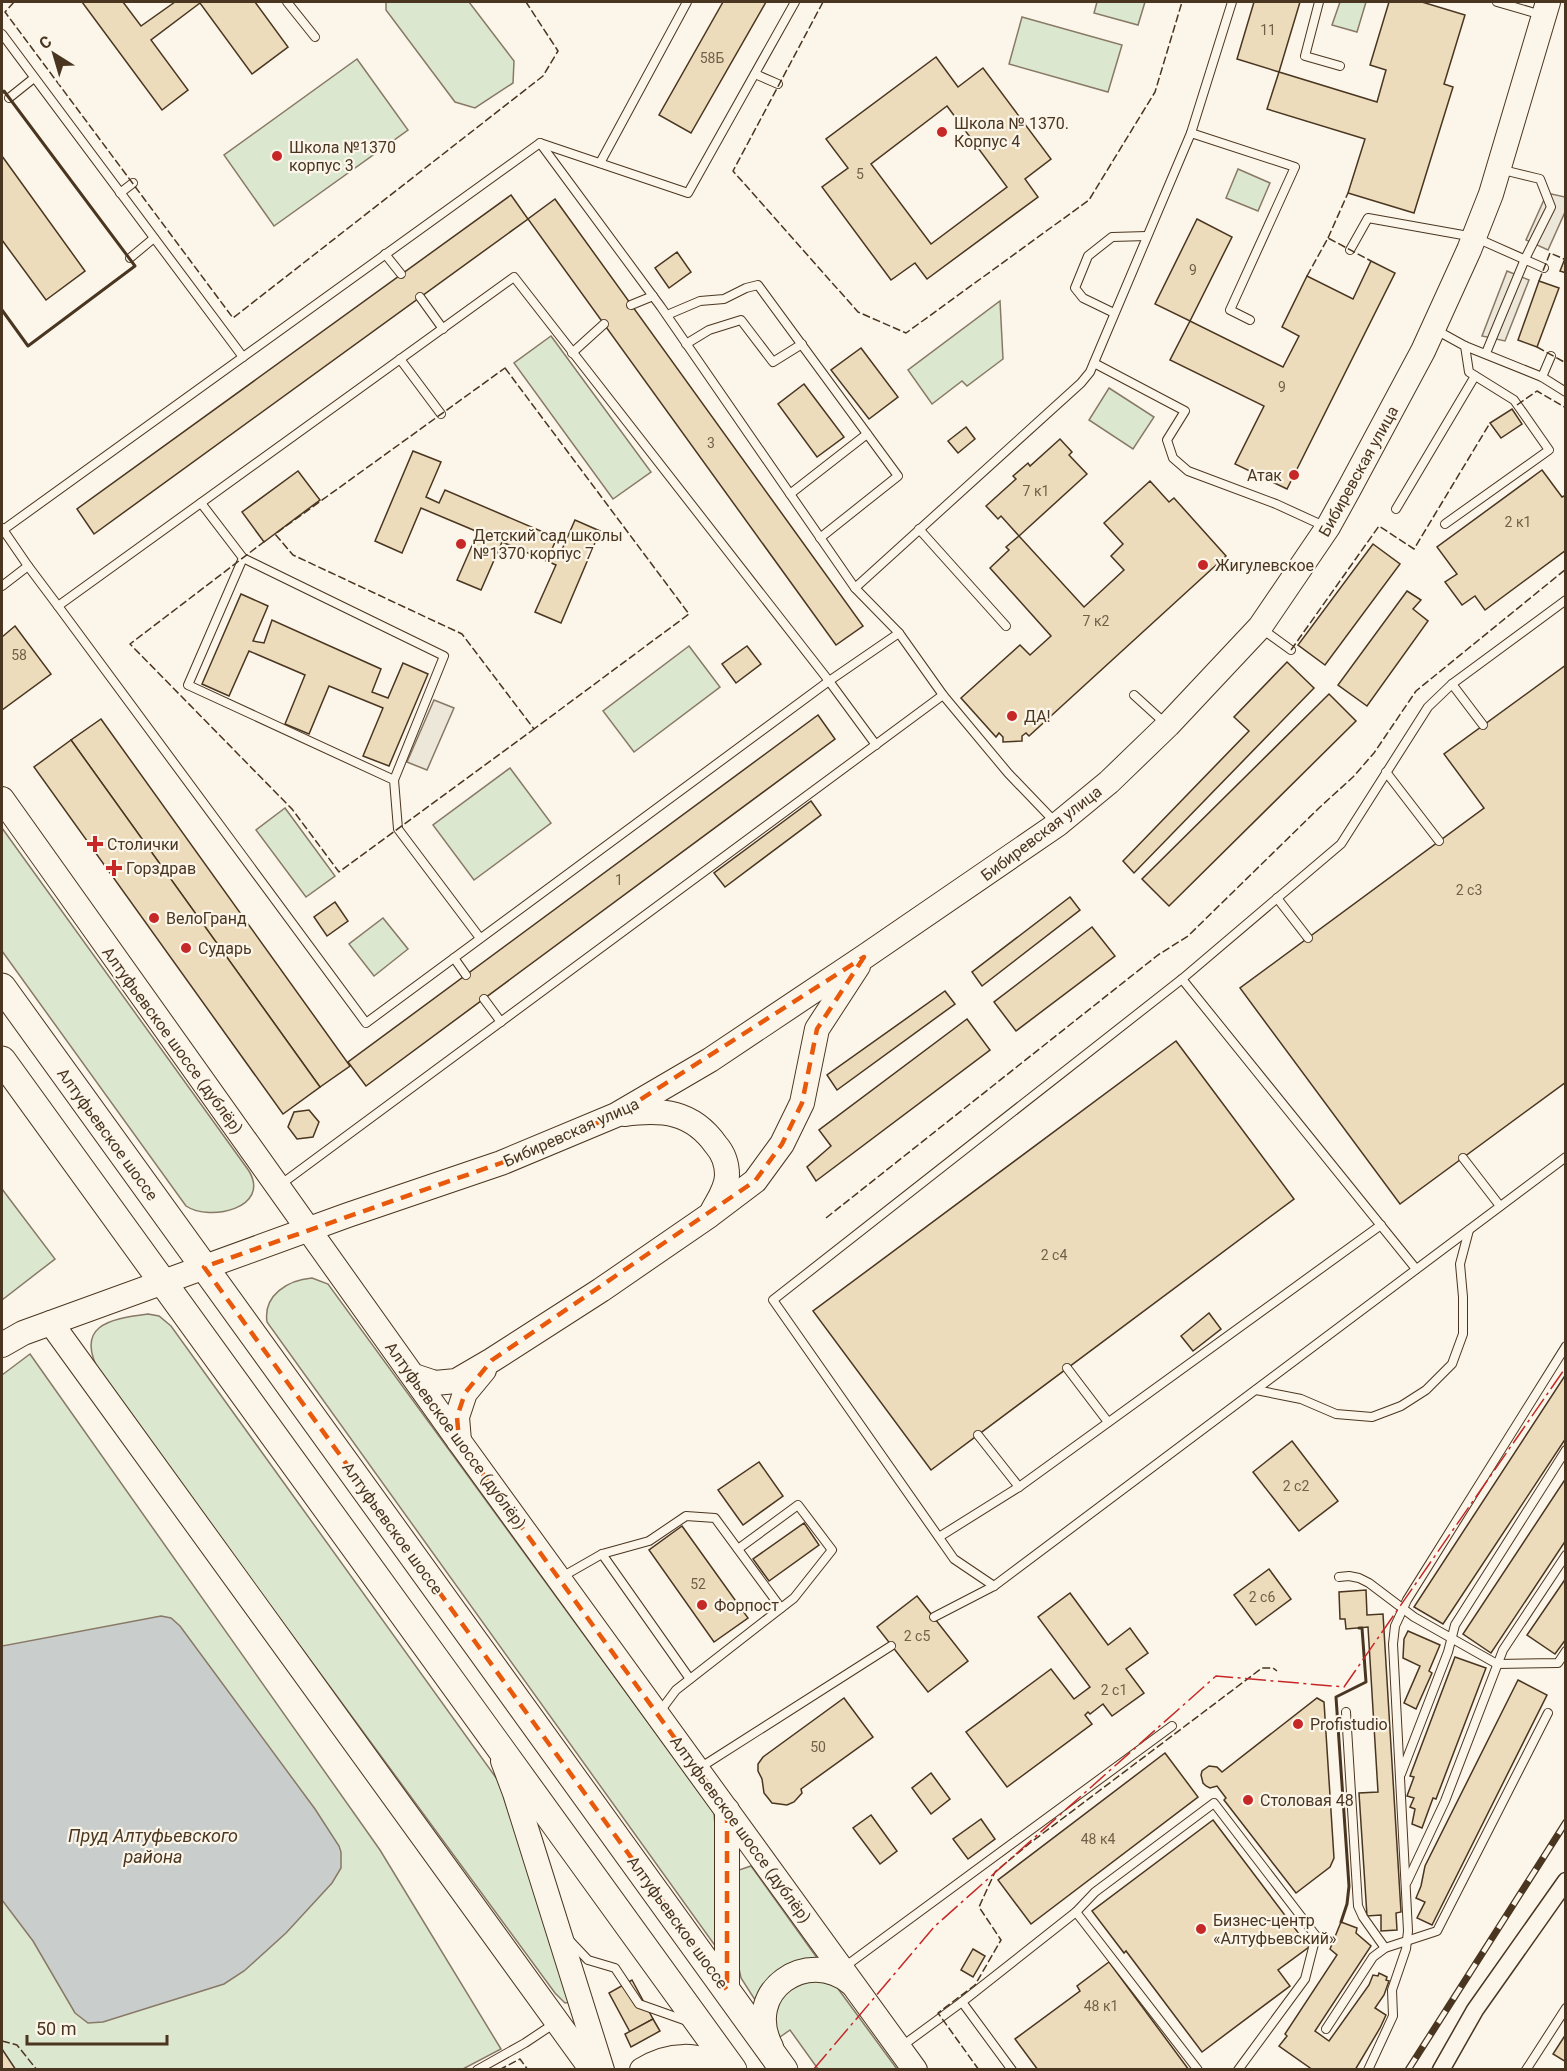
<svg xmlns="http://www.w3.org/2000/svg" width="1567" height="2071" font-family="Roboto,sans-serif">
<style>
.green{fill:#dce7d0;stroke:#887966;stroke-width:1.5}
.parking{fill:#ede7d9;stroke:#887966;stroke-width:1.5}
.water{fill:#c9cecd;stroke:#887966;stroke-width:1.5}
.building{fill:#ecdcbc;stroke:#4a3520;stroke-width:1.5;fill-rule:evenodd}
.lines{fill:none;stroke-linecap:round;stroke-linejoin:round}
.lane-casing{stroke:#4a3520;stroke-width:10}
.street-casing{stroke:#4a3520;stroke-width:19}
.secondary-casing{stroke:#4a3520;stroke-width:26}
.primary-casing{stroke:#4a3520;stroke-width:29}
.lane{stroke:#fbf6e9;stroke-width:8}
.street{stroke:#fbf6e9;stroke-width:16}
.secondary{stroke:#fbf6e9;stroke-width:24}
.primary{stroke:#fbf6e9;stroke-width:27}
.rail-casing{stroke:#4a3520;stroke-width:7}
.rail{stroke:#fbf6e9;stroke-width:4.5;stroke-dasharray:14;stroke-linecap:butt}
.fence{stroke:#4a3520;stroke-width:1.5;stroke-dasharray:8 3;stroke-linecap:butt}
.wall{stroke:#4a3520;stroke-width:3}
.power{stroke:#c62828;stroke-width:1.5;stroke-dasharray:21 4.5 3 4.5;stroke-linecap:butt}
.marked{fill:none;stroke:#e8590c;stroke-width:4.5;stroke-dasharray:12 8;stroke-linejoin:round}
.poi-dot{fill:#c62828;stroke:#fbf6e9;stroke-width:2}
.labels{text-anchor:middle;stroke-width:4.5;stroke-linejoin:round;paint-order:stroke}
.number-label{font-size:14px;fill:#725f47}
.poi-label{font-size:16px;fill:#4a3520;stroke:#fbf6e9;text-anchor:start}
.street-label{font-size:16px;fill:#4a3520;stroke:#fbf6e9}
.water-label{font-size:18px;font-style:italic;fill:#4a3520;stroke:#fbf6e9}
</style>
<rect width="100%" height="100%" fill="#fbf6e9"/>
<g class="green">
<polygon points="386,2 469,2 514,61 513,83 475,108 455,102 386,10"/>
<polygon points="1097,2 1145,2 1138,25 1094,13"/>
<polygon points="1340,2 1366,2 1357,32 1332,25"/>
<polygon points="1022,17 1122,45 1108,92 1009,64"/>
<polygon points="357,59 408,130 274,226 224,155"/>
<polygon points="1238,169 1270,183 1258,211 1226,198"/>
<polygon points="1000,301 1003,359 967,386 962,381 932,404 908,370"/>
<polygon points="551,336 651,472 613,499 514,363"/>
<polygon points="1109,388 1154,417 1133,449 1089,420"/>
<polygon points="689,646 720,687 634,752 603,711"/>
<polygon points="510,768 551,823 474,880 433,825"/>
<polygon points="285,808 335,876 306,897 256,830"/>
<path d="M2,828L249,1171C271,1208 210,1222 186,1206L2,951Z"/>
<polygon points="383,918 408,949 374,976 349,944"/>
<polygon points="2,1189 55,1259 2,1300"/>
<path d="M312,1278L328,1284L714,1813L717,1853L716,1947L267,1322C263,1295 288,1280 312,1278Z"/>
<path d="M148,1314L159,1316L171,1326L502,1786L571,2002L565,2003L555,1993L101,1375C73,1326 108,1319 148,1314Z"/>
<polygon points="30,1354 380,1850 501,2049 461,2070 2,2069 2,1375"/>
<polygon points="751,1866 820,1962 757,2003 741,1978 734,1944 739,1870"/>
<polygon points="812,1979 836,1986 897,2069 818,2069 790,2030 780,2037 773,2023 782,1994"/>
</g>
<g class="parking">
<polygon points="1547,193 1565,197 1565,212 1548,250 1526,240"/>
<polygon points="1507,271 1529,280 1505,341 1482,336"/>
<polygon points="434,700 454,708 427,770 407,762"/>
</g>
<polygon class="water" points="161,1616 171,1618 180,1626 315,1809 339,1846 341,1852 341,1868 332,1883 286,1933 244,1971 224,1984 103,2022 88,2023 75,2013 33,1941 2,1900 2,1646"/>
<g class="building">
<polygon points="82,2 123,2 141,26 175,2 255,2 288,47 252,74 200,3 151,40 188,90 162,110"/>
<polygon points="723,2 766,2 691,133 659,115"/>
<polygon points="1254,2 1300,2 1279,72 1237,59"/>
<polygon points="1389,2 1422,2 1465,15 1444,84 1453,87 1414,213 1348,193 1365,139 1267,109 1279,72 1377,102 1386,70 1370,65"/>
<path d="M936,57L958,87L983,68L1051,159L1025,179L1038,197L927,279L915,263L891,280L822,187L848,168L826,139ZM947,106L1007,187L931,244L871,164Z"/>
<polygon points="2,156 85,271 46,300 2,240"/>
<polygon points="511,195 528,219 94,534 77,509"/>
<polygon points="555,199 863,626 836,645 528,219"/>
<polygon points="1197,219 1232,237 1190,321 1155,304"/>
<polygon points="677,252 691,272 669,288 655,268"/>
<polygon points="1566,256 1566,273 1560,271"/>
<polygon points="1371,261 1395,273 1287,489 1235,464 1264,406 1170,360 1190,321 1283,367 1299,336 1282,327 1307,276 1353,299"/>
<polygon points="1539,281 1559,288 1537,347 1518,340"/>
<polygon points="861,348 898,397 869,419 831,370"/>
<polygon points="804,384 844,437 817,457 778,404"/>
<polygon points="1512,409 1522,424 1501,438 1490,423"/>
<polygon points="966,427 975,439 958,453 948,441"/>
<polygon points="1060,439 1072,452 1069,455 1087,474 1019,536 1001,516 998,519 986,506 1016,479 1013,476 1028,463 1030,466"/>
<polygon points="413,451 441,462 426,497 439,503 445,490 557,538 551,551 560,554 575,520 600,531 561,623 535,612 556,565 502,542 481,590 457,580 478,532 421,508 402,553 375,541"/>
<polygon points="1542,470 1562,497 1566,495 1566,550 1485,610 1475,596 1462,605 1445,582 1457,574 1437,547"/>
<polygon points="298,471 320,500 264,542 242,512"/>
<polygon points="1150,481 1169,502 1174,498 1226,556 1029,736 1026,733 1022,736 1022,741 1003,742 1003,737 999,733 996,737 961,698 1020,645 1030,655 1051,636 990,568 1009,550 1006,547 1019,536 1084,607 1124,570 1111,556 1123,544 1104,523"/>
<polygon points="1373,544 1400,564 1325,665 1298,645"/>
<polygon points="1407,591 1421,600 1413,609 1428,621 1367,706 1338,685"/>
<polygon points="241,594 268,606 253,641 264,643 272,620 381,669 372,692 388,698 403,663 428,674 389,766 363,756 383,708 329,686 309,734 285,724 305,675 249,651 229,696 202,684"/>
<polygon points="15,626 51,674 2,710 2,637"/>
<polygon points="747,646 761,664 736,683 722,664"/>
<polygon points="1287,662 1314,688 1134,873 1123,861 1249,731 1234,717"/>
<polygon points="1566,665 1566,1082 1400,1204 1240,988 1484,808 1444,754"/>
<polygon points="1329,694 1356,721 1169,906 1142,879"/>
<polygon points="818,715 835,739 366,1086 348,1062"/>
<polygon points="101,719 350,1066 320,1087 71,740"/>
<polygon points="71,740 320,1087 283,1114 34,767"/>
<polygon points="811,801 821,815 725,887 714,873"/>
<polygon points="1070,897 1080,910 982,986 972,972"/>
<polygon points="335,902 348,921 327,936 314,917"/>
<polygon points="1092,927 1115,956 1016,1031 994,1002"/>
<polygon points="945,991 955,1004 837,1090 827,1075"/>
<polygon points="967,1019 990,1050 816,1181 807,1167 831,1146 819,1130"/>
<polygon points="1176,1041 1294,1199 931,1470 813,1311"/>
<polygon points="309,1110 319,1122 313,1137 297,1139 288,1127 294,1112"/>
<polygon points="1209,1313 1221,1329 1193,1351 1181,1336"/>
<polygon points="1566,1374 1566,1438 1443,1624 1414,1607"/>
<polygon points="1292,1441 1338,1501 1299,1531 1253,1472"/>
<polygon points="759,1462 783,1496 743,1525 718,1490"/>
<polygon points="1566,1478 1566,1540 1491,1653 1463,1634"/>
<polygon points="804,1523 819,1545 769,1581 753,1559"/>
<polygon points="682,1526 748,1618 714,1642 649,1550"/>
<polygon points="1269,1569 1291,1599 1256,1625 1234,1595"/>
<polygon points="1566,1578 1566,1639 1555,1654 1527,1635"/>
<polygon points="1366,1590 1367,1615 1383,1614 1401,1912 1396,1913 1397,1930 1381,1931 1381,1915 1367,1916 1359,1793 1378,1792 1368,1627 1346,1629 1345,1619 1340,1619 1339,1592"/>
<polygon points="1070,1593 1108,1645 1130,1628 1148,1653 1126,1669 1144,1693 1112,1716 1103,1704 1090,1714 1088,1712 1085,1715 1092,1724 1007,1787 966,1732 1051,1669 1074,1699 1090,1687 1038,1617"/>
<polygon points="917,1596 968,1661 928,1692 877,1627"/>
<polygon points="1408,1631 1440,1645 1429,1671 1432,1673 1416,1709 1404,1703 1420,1666 1403,1658 1404,1639"/>
<polygon points="1455,1657 1486,1668 1436,1799 1433,1798 1422,1828 1412,1824 1415,1809 1410,1807 1414,1798 1407,1796 1414,1777 1410,1776"/>
<polygon points="1518,1680 1547,1695 1432,1925 1417,1918 1425,1902 1416,1898 1421,1886 1425,1866"/>
<polygon points="844,1698 873,1737 801,1789 802,1793 794,1802 787,1805 772,1803 764,1793 762,1779 758,1771 758,1764 763,1757"/>
<polygon points="1317,1698 1324,1702 1334,1858 1330,1867 1296,1893 1224,1800 1226,1798 1217,1786 1210,1788 1206,1786 1203,1783 1201,1775 1202,1771 1209,1766 1217,1767 1222,1772"/>
<polygon points="1165,1753 1198,1797 1031,1924 998,1880"/>
<polygon points="931,1773 950,1799 931,1814 912,1788"/>
<polygon points="871,1815 897,1851 880,1864 853,1828"/>
<polygon points="981,1819 995,1839 968,1859 953,1839"/>
<polygon points="1213,1820 1309,1947 1278,1970 1290,1986 1202,2052 1126,1951 1124,1953 1092,1911"/>
<polygon points="1341,1922 1357,1928 1356,1933 1371,1946 1315,2031 1329,2041 1369,1985 1373,1975 1378,1976 1379,1973 1387,1977 1386,1980 1389,1981 1384,1995 1375,2008 1386,2015 1380,2028 1355,2070 1313,2070 1279,2046 1287,2036 1285,2034 1337,1955 1330,1949"/>
<polygon points="973,1949 985,1956 973,1977 961,1970"/>
<polygon points="1109,1962 1189,2070 1038,2070 1015,2039 1080,1991 1077,1986"/>
<polygon points="632,1980 653,2019 630,2032 609,1993"/>
<polygon points="653,2019 660,2031 631,2047 625,2034"/>
<polygon points="1564,2037 1566,2038 1566,2062 1553,2054"/>
<polygon points="2,2049 16,2070 2,2070"/>
</g>
<g class="lines">
<defs>
<g id="lane">
<polyline points="287,2 315,37"/>
<polyline points="1319,2 1305,56 1340,66"/>
<polyline points="1497,2 1542,15"/>
<polyline points="2,34 243,357"/>
<polyline points="755,74 778,84"/>
<polyline points="9,98 34,78"/>
<polyline points="1191,133 1232,2"/>
<polyline points="540,143 688,193 795,2"/>
<polyline points="600,163 687,2"/>
<polyline points="120,193 133,183"/>
<polyline points="1350,250 1368,218 1474,237 1544,268"/>
<polyline points="385,254 401,274"/>
<polyline points="130,258 154,238"/>
<polyline points="420,297 443,329"/>
<polyline points="631,305 653,296"/>
<polyline points="1114,313 1083,298 1075,288 1088,256 1112,237 1147,236"/>
<polyline points="667,315 700,301 724,299 746,288 758,285 898,476 820,538"/>
<polyline points="1436,330 1465,346 1469,372 1514,400 1549,450 1445,524"/>
<polyline points="686,344 709,330 741,320 773,362 802,344"/>
<polyline points="1465,346 1542,377 1566,392"/>
<polyline points="572,353 604,324"/>
<polyline points="1486,353 1525,259 1551,207 1540,179 1499,169"/>
<polyline points="400,359 441,414"/>
<polyline points="1094,363 1185,411 1167,440 1173,458 1188,471 1276,504 1324,526"/>
<polyline points="1542,377 1551,356"/>
<polyline points="790,494 867,434"/>
<polyline points="201,503 243,558 444,656 394,780"/>
<polyline points="1396,509 1475,376"/>
<polyline points="2,528 28,566 2,586"/>
<polyline points="919,529 1006,626"/>
<polyline points="3,530 540,143 661,307 855,588 899,633 943,695 1008,773 1056,823"/>
<polyline points="243,558 188,685 394,780 398,829 480,938"/>
<polyline points="28,566 58,606 514,277 829,681 899,633"/>
<polyline points="855,588 1081,383 1090,372 1191,133 1295,167 1230,310 1250,320"/>
<polyline points="58,606 366,1023 829,681 876,745"/>
<polyline points="1262,629 1291,650"/>
<polyline points="1452,684 1483,725"/>
<polyline points="1134,695 1167,725"/>
<polyline points="1386,772 1439,841"/>
<polyline points="1277,898 1308,938"/>
<polyline points="454,958 466,975"/>
<polyline points="1182,979 1416,1269"/>
<polyline points="484,999 501,1022"/>
<polyline points="1463,1158 1500,1206"/>
<polyline points="280,1185 943,695"/>
<polyline points="1067,1368 1108,1422"/>
<polyline points="1256,1390 1301,1399 1336,1414 1372,1417 1401,1406 1426,1390 1452,1364 1463,1334 1463,1297 1460,1264 1469,1230"/>
<polyline points="978,1435 1019,1487"/>
<polyline points="939,1537 1019,1487 1381,1225"/>
<polyline points="602,1554 690,1679"/>
<polyline points="1339,1577 1349,1576 1359,1578 1369,1583 1414,1617 1497,1664 1558,1663 1566,1651"/>
<polyline points="560,1578 602,1554 649,1541 686,1516 715,1518 781,1608"/>
<polyline points="994,1586 954,1559 773,1300 1182,979 1341,844 1428,707 1452,684 1566,600"/>
<polyline points="934,1617 994,1586 1566,1157"/>
<polyline points="1346,1712 1358,1906 1363,1917 1385,1948"/>
<polyline points="658,1714 676,1690 794,1598 832,1550 798,1505 738,1549"/>
<polyline points="698,1769 891,1646"/>
<polyline points="1401,1774 1448,1652 1455,1625 1566,1450"/>
<polyline points="1407,1882 1445,1801 1503,1650 1566,1555"/>
<polyline points="570,1941 588,1960 615,1968 639,2004 687,2021"/>
<polyline points="843,1968 1172,1726"/>
<polyline points="962,2002 1076,1912"/>
<polyline points="1326,2029 1373,1957 1385,1948 1437,1931 1548,1713"/>
<polyline points="902,2046 962,2002 1012,2070"/>
<polyline points="477,2070 525,2043 555,2023"/>
<polyline points="1198,2070 1076,1912 1095,1892 1214,1803 1316,1936 1305,1979 1238,2070"/>
<polyline points="1368,2070 1393,2016 1392,1990 1406,1949 1408,1931 1393,1644 1395,1626 1407,1600 1566,1346"/>
<polyline points="1526,2070 1566,2008"/>
</g>
<polyline id="street" points="1441,2070 1475,2010 1566,1881"/>
<g id="secondary">
<polyline points="2,799 459,1441 915,2070"/>
<path d="M624,1114C662,1109 692,1111 716,1145C723,1153 727,1164 727,1175C727,1188 719,1199 713,1210"/>
<polyline points="51,1323 592,2070"/>
<polyline points="2,1345 23,1333 348,1215 501,1163 616,1115 710,1060 864,957 1058,824 1109,782 1168,725 1260,627 1328,527 1349,489 1423,351 1469,250 1491,194 1548,2"/>
<polyline points="414,1376 435,1383 456,1381 492,1360 601,1290 710,1215 755,1181 782,1144 802,1103 817,1029 858,966"/>
<polyline points="459,1441 457,1417 465,1393 484,1370"/>
<polyline points="503,1761 515,1793 602,2070"/>
<polyline points="727,1990 727,1810"/>
<path d="M771,2047C742,1990 808,1947 851,1983"/>
<path d="M642,2070C669,2053 699,2052 725,2070"/>
</g>
<g id="primary">
<polyline points="2,987 784,2070"/>
<polyline points="2,1060 733,2070"/>
</g>
</defs>
<use href="#lane" class="lane-casing"/>
<use href="#street" class="street-casing"/>
<use href="#secondary" class="secondary-casing"/>
<use href="#primary" class="primary-casing"/>
<use href="#lane" class="lane"/>
<use href="#street" class="street"/>
<use href="#secondary" class="secondary"/>
<use href="#primary" class="primary"/>
<defs>
<polyline id="rail" points="1408,2070 1566,1822"/>
</defs>
<use href="#rail" class="rail-casing"/>
<use href="#rail" class="rail"/>
<g class="fence">
<polyline points="14,2 5,12 233,318 543,76 558,51 526,2"/>
<polyline points="823,2 733,171 858,312 906,333 1089,200 1155,92 1182,2"/>
<polyline points="1328,238 1348,193"/>
<polyline points="1307,276 1328,238 1371,261"/>
<polyline points="1539,281 1550,253 1564,259"/>
<polyline points="1537,347 1566,363"/>
<polygon points="505,368 689,614 534,729 462,634 293,555 275,534"/>
<polyline points="1517,405 1537,391 1566,408"/>
<polyline points="265,541 130,644 292,809 339,872 534,729"/>
<polyline points="1291,650 1379,526 1414,549 1490,423"/>
<polyline points="826,1218 1158,955 1188,936 1319,808 1353,777 1374,753 1416,691 1566,569"/>
<polyline points="2,2041 17,2045 37,2070"/>
<polyline points="499,2070 520,2059 528,2070"/>
<polyline points="979,2070 938,2013 975,1985 1001,1940 979,1907 995,1872 1030,1843 1262,1668 1273,1668 1277,1671"/>
</g>
<g class="wall">
<polyline points="2,93 4,91 135,266 28,346 2,310"/>
<polyline points="1341,1922 1347,1904 1349,1886 1336,1697 1366,1682 1362,1628 1359,1628"/>
</g>
<polyline class="power" points="813,2070 935,1926 1216,1676 1344,1687 1566,1367"/>
</g>
<path class="marked" d="M864,957L817,1029L802,1103L782,1144L755,1181L492,1360L465,1393L457,1417L459,1441L727,1810V1990L204,1267L501,1163L616,1115Z"/>
<g class="poi-dot">
<circle cx="942" cy="132" r="6"/>
<circle cx="277" cy="156" r="6"/>
<circle cx="1294" cy="475" r="6"/>
<circle cx="461" cy="544" r="6"/>
<circle cx="1203" cy="565" r="6"/>
<circle cx="1012" cy="716" r="6"/>
<path d="M92 835h6v6h6v6h-6v6h-6v-6h-6v-6h6z"/>
<path d="M111 859h6v6h6v6h-6v6h-6v-6h-6v-6h6z"/>
<circle cx="154" cy="918" r="6"/>
<circle cx="186" cy="948" r="6"/>
<circle cx="702" cy="1605" r="6"/>
<circle cx="1298" cy="1724" r="6"/>
<circle cx="1248" cy="1800" r="6"/>
<circle cx="1201" cy="1929" r="6"/>
</g>
<g class="labels">
<g class="number-label">
<text x="1268" y="35">11</text>
<text x="712" y="63">58Б</text>
<text x="860" y="179">5</text>
<text x="1193" y="275">9</text>
<text x="1282" y="392">9</text>
<text x="711" y="448">3</text>
<text x="1036" y="496">7 к1</text>
<text x="1518" y="527">2 к1</text>
<text x="1096" y="626">7 к2</text>
<text x="19" y="660">58</text>
<text x="619" y="885">1</text>
<text x="1469" y="895">2 с3</text>
<text x="1054" y="1260">2 с4</text>
<text x="1296" y="1491">2 с2</text>
<text x="698" y="1589">52</text>
<text x="1262" y="1602">2 с6</text>
<text x="917" y="1641">2 с5</text>
<text x="1114" y="1695">2 с1</text>
<text x="818" y="1752">50</text>
<text x="1098" y="1844">48 к4</text>
<text x="1101" y="2011">48 к1</text>
</g>
<g class="poi-label">
<text x="954" y="129">Школа № 1370.<tspan x="954" dy="18">Корпус 4</tspan></text>
<text x="289" y="153">Школа №1370<tspan x="289" dy="18">корпус 3</tspan></text>
<text x="1282" y="481" text-anchor="end">Атак</text>
<text x="473" y="541">Детский сад школы<tspan x="473" dy="18">№1370 корпус 7</tspan></text>
<text x="1215" y="571">Жигулевское</text>
<text x="1024" y="722">ДА!</text>
<text x="107" y="850">Столички</text>
<text x="126" y="874">Горздрав</text>
<text x="166" y="924">ВелоГранд</text>
<text x="198" y="954">Сударь</text>
<text x="714" y="1611">Форпост</text>
<text x="1310" y="1730">Profistudio</text>
<text x="1260" y="1806">Столовая 48</text>
<text x="1213" y="1926">Бизнес-центр<tspan x="1213" dy="18">«Алтуфьевский»</tspan></text>
</g>
<g class="street-label">
<text transform="translate(1358 471) rotate(-61)" y="6">Бибиревская улица</text>
<text transform="translate(1041 833) rotate(-37)" y="6">Бибиревская улица</text>
<text transform="translate(173 1040) rotate(54)" y="6">Алтуфьевское шоссе (дублёр)</text>
<text transform="translate(571 1132) rotate(-24)" y="6">Бибиревская улица</text>
<text transform="translate(108 1134) rotate(54)" y="6">Алтуфьевское шоссе</text>
<text transform="translate(456 1435) rotate(54)" y="6">Алтуфьевское шоссе (дублёр)</text>
<text transform="translate(393 1528) rotate(54)" y="6">Алтуфьевское шоссе</text>
<text transform="translate(741 1829) rotate(54)" y="6">Алтуфьевское шоссе (дублёр)</text>
<text transform="translate(678 1922) rotate(54)" y="6">Алтуфьевское шоссе</text>
</g>
<g class="water-label">
<text x="153" y="1842">Пруд Алтуфьевского<tspan x="153" dy="21">района</tspan></text>
</g>
</g>
<rect width="1567" height="2071" fill="none" stroke="#4a3520" stroke-width="6"/>
<g transform="translate(54 54) rotate(323)" stroke="#fbf6e9" stroke-width="4.5" paint-order="stroke">
<path d="M0-4.5L10 22L0 15L-10 22Z" fill="#4a3520"/>
<text y="-9" font-size="16" font-weight="bold" text-anchor="middle" fill="#4a3520">С</text>
</g>
<path d="M27 2035v9h140v-9" fill="none" stroke="#4a3520" stroke-width="3"/>
<text x="36" y="2035" font-size="18" fill="#4a3520" stroke="#fbf6e9" stroke-width="4.5" paint-order="stroke">50 m</text>
</svg>
